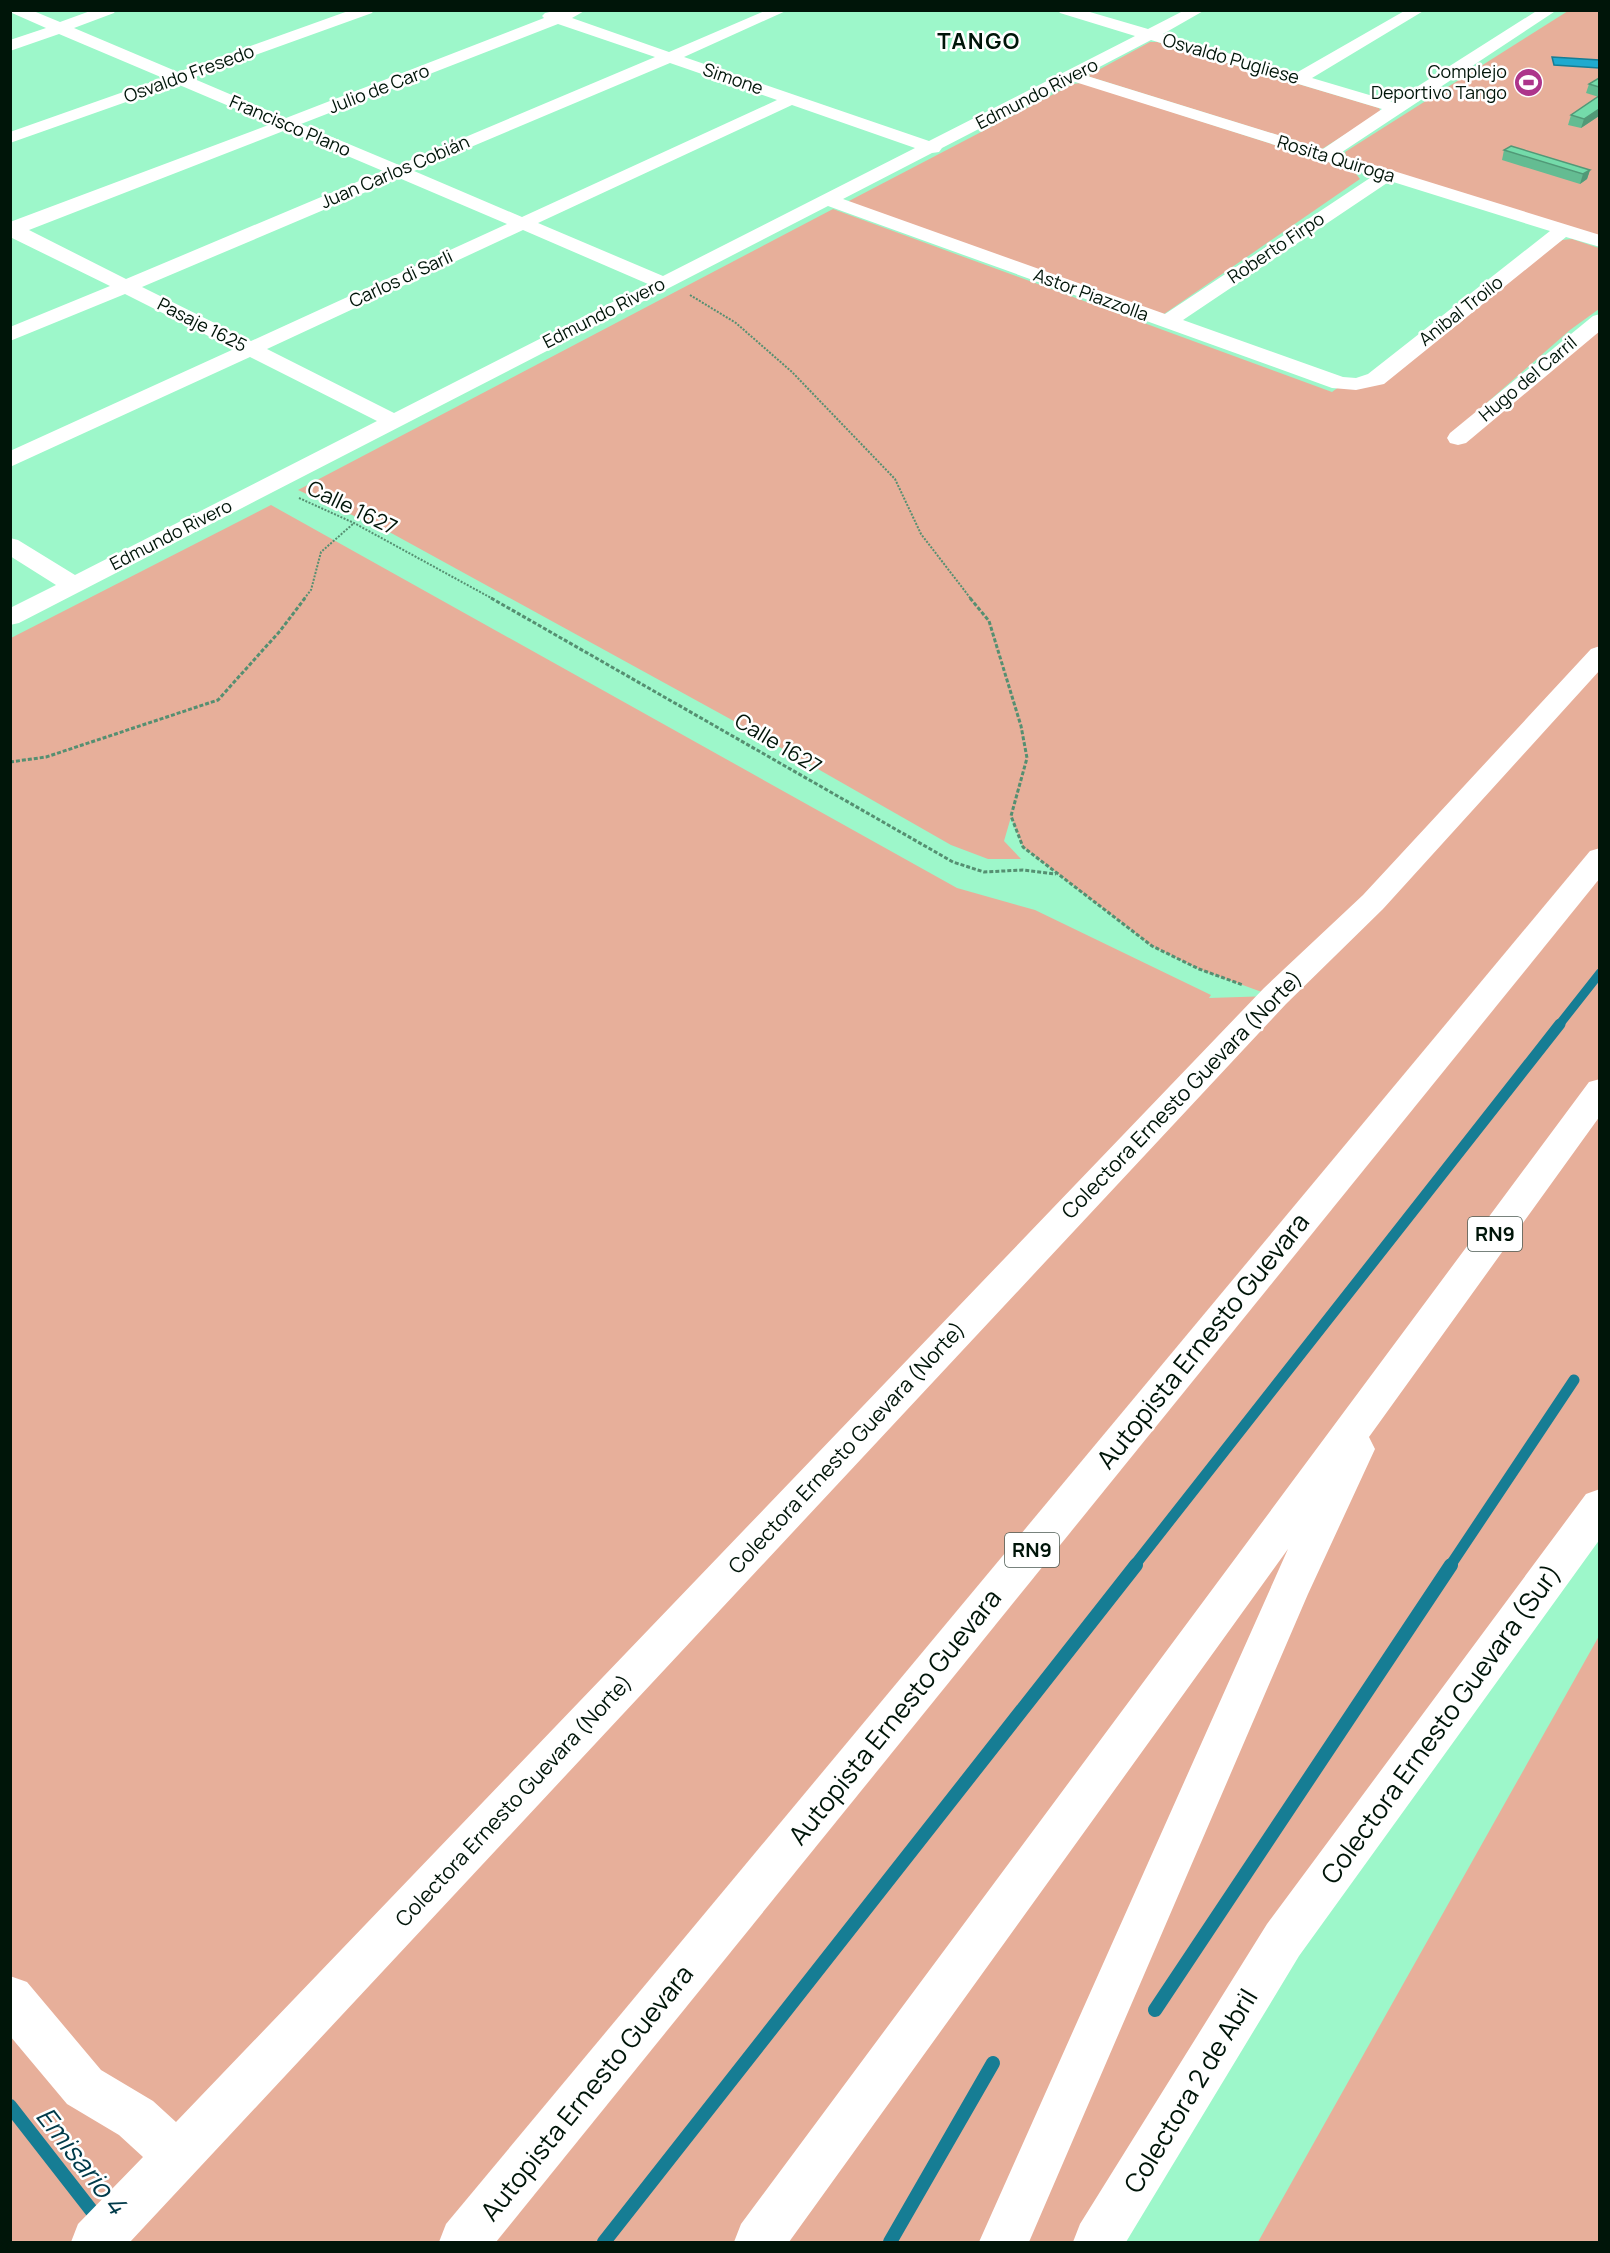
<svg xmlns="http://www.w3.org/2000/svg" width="1610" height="2253" viewBox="0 0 1610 2253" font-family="Manrope,sans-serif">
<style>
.green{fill:#e7af9a}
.water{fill:#1faacf;stroke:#167d94;stroke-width:1.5}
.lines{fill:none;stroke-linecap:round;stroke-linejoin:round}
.stream-far2{stroke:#167d94;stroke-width:9}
.stream-far1{stroke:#167d94;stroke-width:11}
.stream{stroke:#167d94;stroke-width:14}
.path-far1{stroke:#558f71;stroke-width:2;stroke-dasharray:2 1.5;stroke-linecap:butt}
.path{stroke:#558f71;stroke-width:3;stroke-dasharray:4 2;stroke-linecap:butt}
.minor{fill:#fff;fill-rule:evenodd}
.highway{fill:#fff;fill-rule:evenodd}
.wall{fill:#64bc92}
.shaded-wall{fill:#519977}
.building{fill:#74dbaa;stroke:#519977;stroke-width:1.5}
.labels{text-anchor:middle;stroke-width:5;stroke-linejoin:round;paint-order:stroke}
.far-street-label{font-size:18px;fill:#001509;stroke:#fff}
.far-poi-label{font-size:18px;fill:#001509;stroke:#fff;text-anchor:end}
.shield{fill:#fff;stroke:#4c5b53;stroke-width:1.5}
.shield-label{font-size:20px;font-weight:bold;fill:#001509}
.street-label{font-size:21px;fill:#001509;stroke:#fff}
.far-district-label{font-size:22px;font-weight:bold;letter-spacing:1.5px;fill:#001509;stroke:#fff}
.near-street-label{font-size:26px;fill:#001509;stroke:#fff}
.near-water-label{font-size:27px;font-style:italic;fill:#003a49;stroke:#fff}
</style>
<rect width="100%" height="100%" fill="#9df7ca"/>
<g class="green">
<polygon points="1588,10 1599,12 1599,236 1347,158 1345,152 1568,11"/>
<polygon points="1150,42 1157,42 1379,108 1381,112 1322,149 1090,77 1089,75"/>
<polygon points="1081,83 1353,170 1360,179 1164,314 1148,311 847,202 1073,84"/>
<polygon points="833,209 1332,392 1340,386 1359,388 1562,240 1572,239 1599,248 1599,309 1570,330 1450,435 1599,320 1599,1507 1283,1940 1098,2242 11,2242 11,638 271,505 957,888 1035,910 1211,995 1209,998 1273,996 1199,969 1152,946 1023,847 1011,817 1004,841 1021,859 988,859 951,845 732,720 393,534 298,490"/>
<polygon points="1599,1636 1599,2242 1258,2242"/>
</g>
<polygon class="water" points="1552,57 1599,60 1599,68 1554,65"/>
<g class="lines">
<polyline class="stream-far2" points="1559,1025 1600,973"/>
<g class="stream-far1">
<polyline points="1134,1566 1560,1024"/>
<polyline points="1450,1566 1574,1380"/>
</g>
<g class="stream">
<polyline points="1155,2010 1451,1565"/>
<polyline points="10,2106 116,2242"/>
<polyline points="604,2242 1136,1565"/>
<polyline points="890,2242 993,2063"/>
</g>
<g class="path-far1">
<polyline points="690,295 736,323 792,372 895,479 921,534 971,599"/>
<polyline points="299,498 354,523 493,599"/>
<polyline points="304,599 311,590 321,552 354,523"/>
</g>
<g class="path">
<polyline points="491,598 953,862 984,872 1023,870 1056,874"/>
<polyline points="970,598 989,621 1021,726 1027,758 1011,816 1023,847 1152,946 1199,969 1243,985"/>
<polyline points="10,762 46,757 218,700 280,631 305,598"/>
</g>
<g class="minor">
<path d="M 10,10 L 31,10 L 60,22 L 93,10 L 116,10 L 114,13 L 74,28 L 178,72 L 351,10 L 374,10 L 372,13 L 192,78 L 286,118 L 544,18 L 542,16 L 545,13 C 557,10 573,10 586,10 L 572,18 L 669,52 L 767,10 L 788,10 L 684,57 L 929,141 L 1135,36 L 1060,13 L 1058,10 L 1083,10 L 1148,29 L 1185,10 L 1205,10 L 1163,34 L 1296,73 L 1406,10 L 1425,10 L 1312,78 L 1393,102 L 1538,10 L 1557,10 L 1339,154 L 1600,235 L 1600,247 L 1566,237 L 1384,384 L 1356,390 L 1332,388 L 828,206 L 19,623 L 10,625 L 10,608 L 56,585 L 10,556 L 10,538 L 18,540 L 75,575 L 377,421 L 250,357 L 10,467 L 10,451 L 234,349 L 125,294 L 10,341 L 10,327 L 110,286 L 10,237 L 10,222 L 271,124 L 177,84 L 10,143 L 10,132 L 163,78 L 59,34 L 10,51 L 10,40 L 46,28 L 12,13 ZM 558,24 L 655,57 L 399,165 L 301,124 ZM 1151,40 L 1382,109 L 1323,149 L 1084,75 ZM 670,63 L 777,100 L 522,217 L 414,171 ZM 1072,81 L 1373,176 L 1165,314 L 843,199 L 932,153 L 939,152 L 942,148 ZM 792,105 L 915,148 L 663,276 L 538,223 ZM 286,130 L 383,171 L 126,279 L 29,230 ZM 399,178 L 507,224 L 251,341 L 142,287 ZM 1390,181 L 1550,231 L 1368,374 L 1356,378 L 1343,377 L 1183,320 ZM 523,230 L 648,284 L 394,413 L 267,349 Z"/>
<polygon points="1600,314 1600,331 1466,443 1458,445 1450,443 1447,438 1450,433 1593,316"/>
<polygon points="1600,646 1600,670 1383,909 1286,1004 130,2242 71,2242 78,2224 143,2157 119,2135 67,2104 10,2036 10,1976 27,1982 101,2070 153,2101 176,2122 1264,988 1363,895 1591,649"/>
<polygon points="1600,1489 1600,1539 1299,1956 1126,2242 1073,2242 1080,2224 1267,1924 1586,1494"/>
</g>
<g class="highway">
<polygon points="1600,848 1600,878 496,2242 439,2242 446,2224 1590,851"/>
<polygon points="1600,1079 1600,1116 1369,1437 1375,1449 1308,1594 1029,2242 979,2242 1288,1549 789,2242 734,2242 741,2224 1589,1082"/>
</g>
</g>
<g class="wall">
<polygon points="1599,78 1599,116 1581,128 1568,125 1571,115 1599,97 1586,93 1589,84"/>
<polygon points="1504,150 1590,170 1587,179 1580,184 1502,160"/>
</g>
<g class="shaded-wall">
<polygon points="1599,109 1599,116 1581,128 1584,119"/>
<polygon points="1590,170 1587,179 1580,184 1583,174"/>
</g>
<g class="building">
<polygon points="1599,78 1599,87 1589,84"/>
<polygon points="1599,96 1599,109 1584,119 1571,115"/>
<polygon points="1511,146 1590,170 1583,174 1504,150"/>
</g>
<defs>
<symbol id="stadium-disc" viewBox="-11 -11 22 22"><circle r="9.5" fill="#ad358b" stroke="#fff"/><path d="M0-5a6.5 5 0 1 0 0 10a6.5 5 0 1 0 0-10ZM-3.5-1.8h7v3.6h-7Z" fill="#fff"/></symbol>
</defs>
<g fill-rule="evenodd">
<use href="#stadium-disc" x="1512" y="66" width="33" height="33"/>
</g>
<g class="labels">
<g class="far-street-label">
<text transform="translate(1231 59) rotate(16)" y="6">Osvaldo Pugliese</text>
<text transform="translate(189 74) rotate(-20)" y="6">Osvaldo Fresedo</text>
<text transform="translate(733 79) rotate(19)" y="6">Simone</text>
<text transform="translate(379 89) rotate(-21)" y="6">Julio de Caro</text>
<text transform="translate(1037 94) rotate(-27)" y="6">Edmundo Rivero</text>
<text transform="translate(290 126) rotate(23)" y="6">Francisco Plano</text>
<text transform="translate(1336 159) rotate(17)" y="6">Rosita Quiroga</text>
<text transform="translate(395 172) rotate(-23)" y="6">Juan Carlos Cobián</text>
<text transform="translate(1276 248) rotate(-34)" y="6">Roberto Firpo</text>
<text transform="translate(401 279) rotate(-25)" y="6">Carlos di Sarli</text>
<text transform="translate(1091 295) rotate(20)" y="6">Astor Piazzolla</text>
<text transform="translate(1461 311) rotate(-38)" y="6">Anibal Troilo</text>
<text transform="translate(604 313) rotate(-27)" y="6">Edmundo Rivero</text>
<text transform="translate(202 325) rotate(27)" y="6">Pasaje 1625</text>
<text transform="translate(1528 379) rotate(-40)" y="6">Hugo del Carril</text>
<text transform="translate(171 535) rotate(-27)" y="6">Edmundo Rivero</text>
</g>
<g class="far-poi-label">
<text x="1507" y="78">Complejo<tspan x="1507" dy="21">Deportivo Tango</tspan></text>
</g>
<g class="shield">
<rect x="1468" y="1217" width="54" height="34" rx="4.5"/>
<rect x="1005" y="1533" width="54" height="34" rx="4.5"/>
</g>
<g class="shield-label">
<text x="1495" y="1241">RN9</text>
<text x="1032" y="1557">RN9</text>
</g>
<g class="street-label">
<text transform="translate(352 508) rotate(26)" y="7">Calle 1627</text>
<text transform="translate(778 744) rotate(31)" y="7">Calle 1627</text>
<text transform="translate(1182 1095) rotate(-46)" y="7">Colectora Ernesto Guevara (Norte)</text>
<text transform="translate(847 1448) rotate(-47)" y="7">Colectora Ernesto Guevara (Norte)</text>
<text transform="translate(514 1801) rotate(-47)" y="7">Colectora Ernesto Guevara (Norte)</text>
</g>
<g class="far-district-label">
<text x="979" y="49">TANGO</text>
</g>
<g class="near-street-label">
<text transform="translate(1203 1341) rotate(-51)" y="9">Autopista Ernesto Guevara</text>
<text transform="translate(895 1717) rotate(-51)" y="9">Autopista Ernesto Guevara</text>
<text transform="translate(1441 1724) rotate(-54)" y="9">Colectora Ernesto Guevara (Sur)</text>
<text transform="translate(1191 2091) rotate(-59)" y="9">Colectora 2 de Abril</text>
<text transform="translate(587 2093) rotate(-51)" y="9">Autopista Ernesto Guevara</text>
</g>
<g class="near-water-label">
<text transform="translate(81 2161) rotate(52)" y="9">Emisario 4</text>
</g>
</g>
<rect width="1610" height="2253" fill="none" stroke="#001509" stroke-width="24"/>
</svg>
